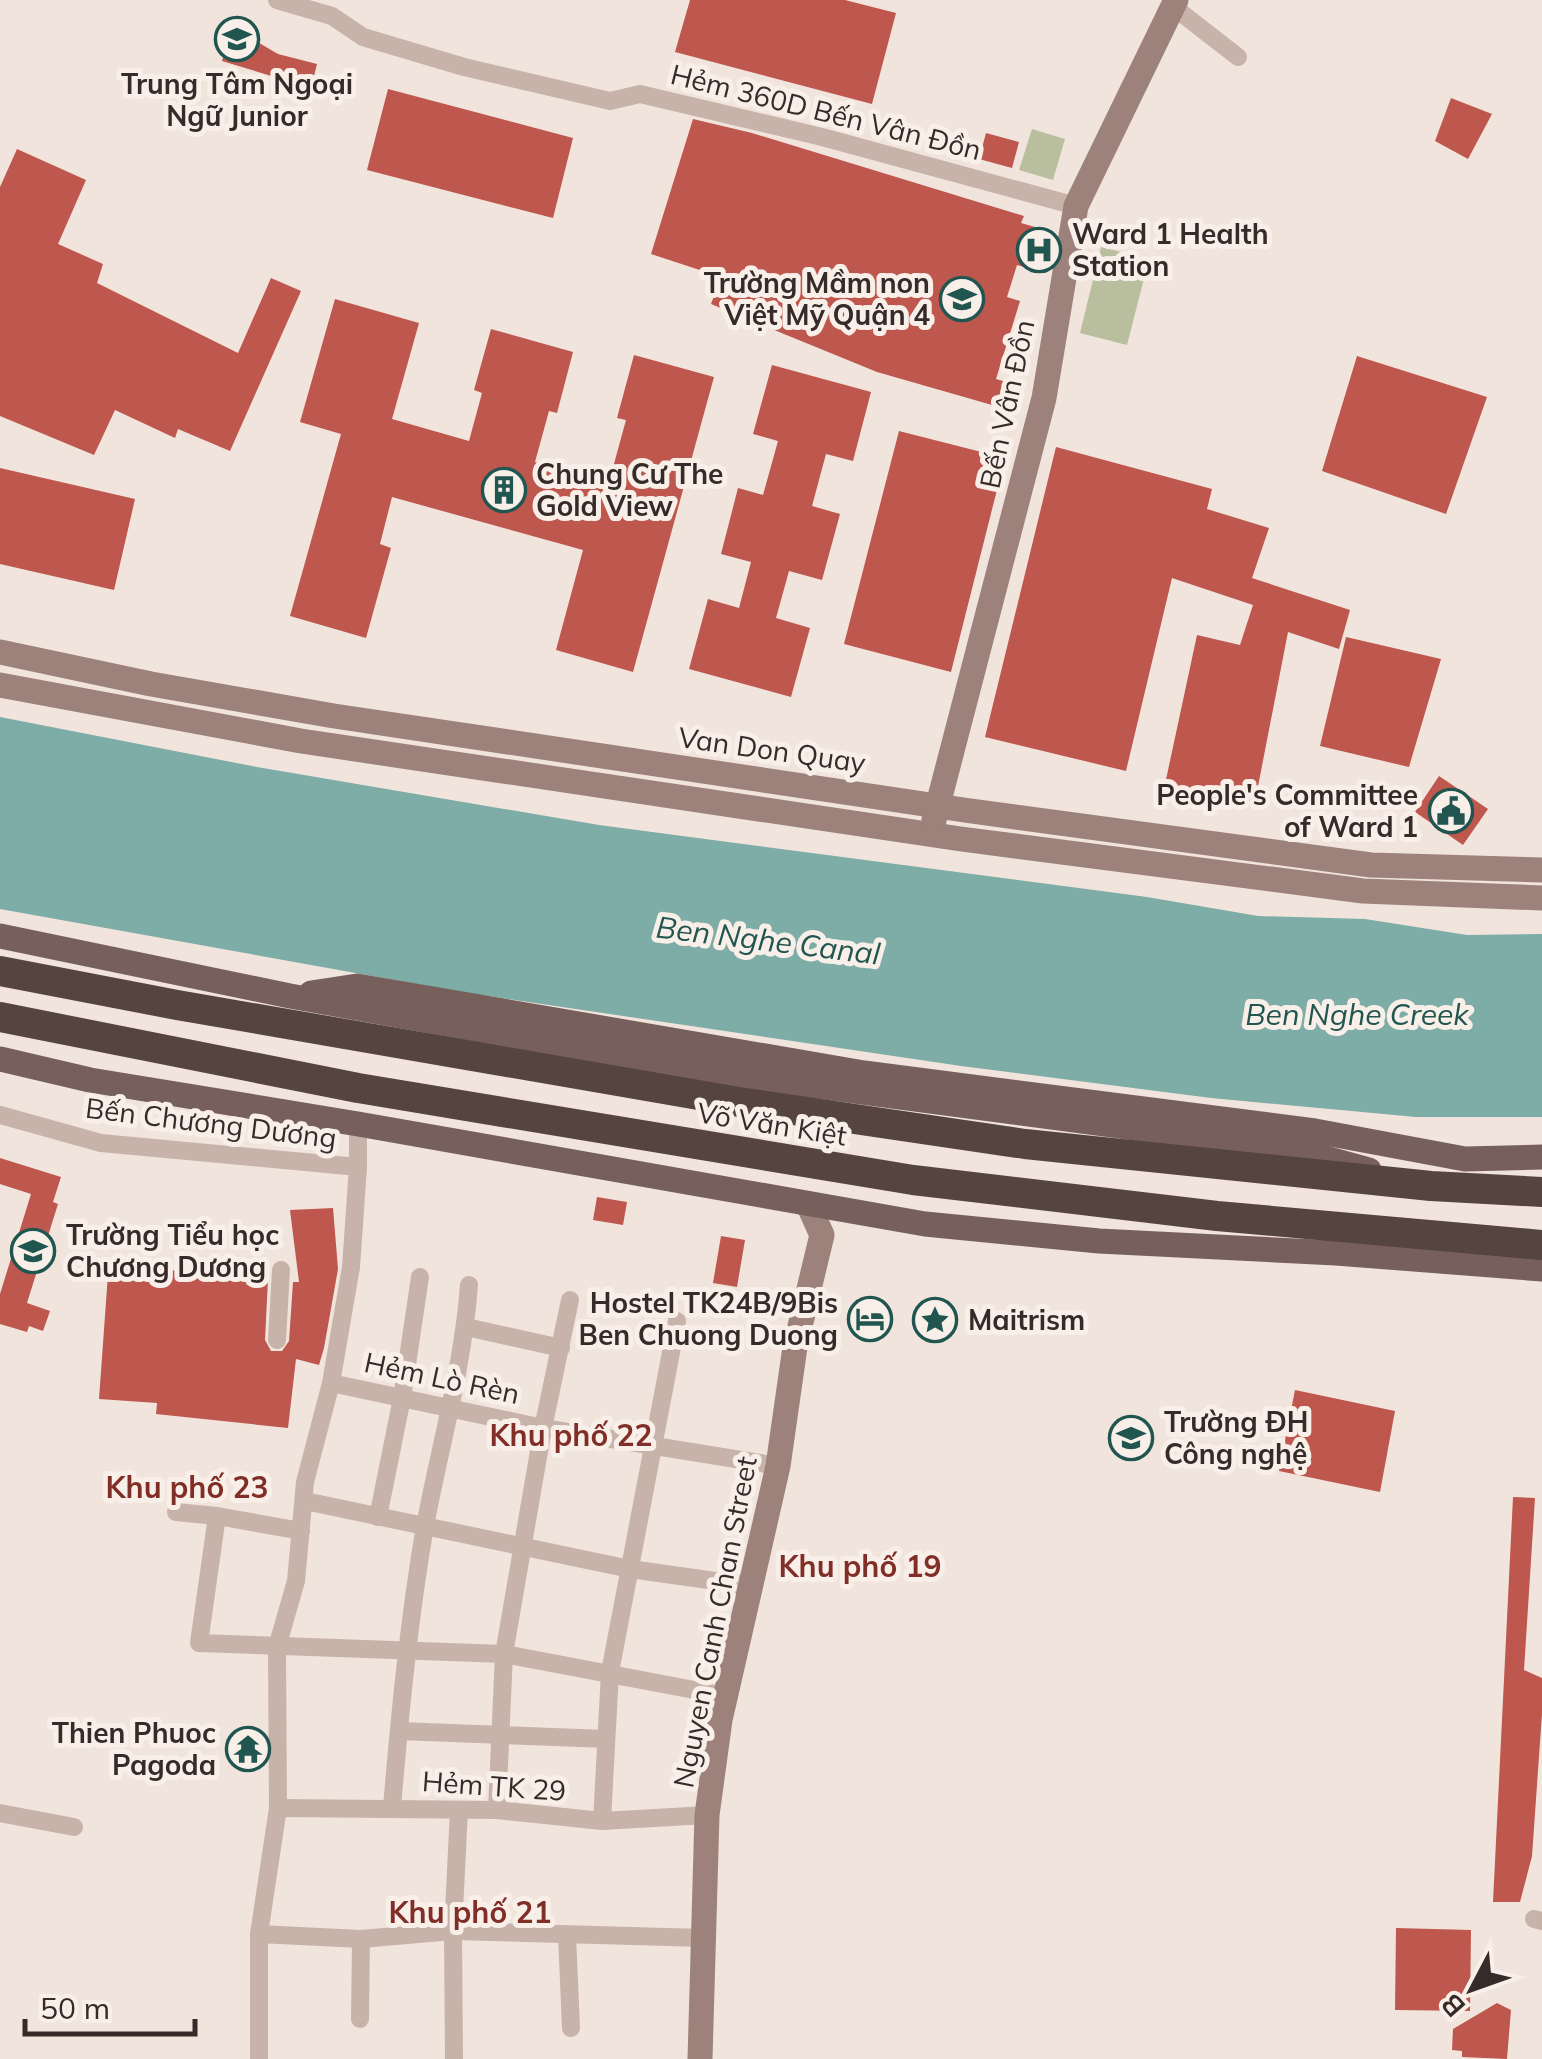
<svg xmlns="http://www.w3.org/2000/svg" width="1542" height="2059" viewBox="0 0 1542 2059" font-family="Mulish,sans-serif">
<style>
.green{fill:#b9bf9e}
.water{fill:#7eaca7}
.building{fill:#be574d}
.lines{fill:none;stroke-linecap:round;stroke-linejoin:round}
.street{stroke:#c8b3aa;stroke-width:18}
.secondary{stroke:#9c827b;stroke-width:25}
.primary{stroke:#77605b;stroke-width:25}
.highway{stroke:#564440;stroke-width:30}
.labels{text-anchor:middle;stroke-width:10;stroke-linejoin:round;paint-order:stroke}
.poi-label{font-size:28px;font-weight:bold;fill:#362b29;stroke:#f9efe9;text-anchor:start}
.street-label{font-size:28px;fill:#362b29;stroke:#f9efe9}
.water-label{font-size:30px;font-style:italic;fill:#215550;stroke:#f9efe9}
.neighbourhood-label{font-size:30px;font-weight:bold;fill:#802e27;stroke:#f9efe9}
</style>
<rect width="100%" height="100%" fill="#f1e4dd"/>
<g class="green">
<polygon points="1032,129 1065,139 1053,180 1019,170"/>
<polygon points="1101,247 1149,259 1127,345 1080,333"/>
</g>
<polygon class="water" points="0,717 257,767 599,825 1147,897 1258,916 1365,919 1467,935 1542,934 1542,1117 1416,1117 1211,1098 961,1066 461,992 0,909"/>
<g class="building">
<polygon points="690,0 845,0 896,13 872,104 675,52"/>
<polygon points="232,27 278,54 317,64 311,88 222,61"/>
<polygon points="388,89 573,138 553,218 367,170"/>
<polygon points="1451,98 1492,114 1468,159 1435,141"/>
<polygon points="693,119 752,133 1024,216 1021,223 1042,229 1054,238 1046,273 1017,265 1007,297 1020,301 996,379 1006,382 999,407 877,372 711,304 721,277 651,254"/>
<polygon points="986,133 1019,142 1012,168 979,159"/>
<polygon points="17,149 86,180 58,244 103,264 97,283 238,353 271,278 301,291 230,451 178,429 175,438 115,410 94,455 0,416 0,187"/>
<polygon points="335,299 419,323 392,419 469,441 482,393 474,390 491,329 573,352 557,413 549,411 535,462 609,482 626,420 617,418 634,355 714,377 633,672 556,650 583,550 392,497 380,544 391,548 366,638 290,616 341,434 300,422"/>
<polygon points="1357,356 1487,397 1446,514 1322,471"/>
<polygon points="772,365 871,392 853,461 826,454 812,506 840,514 822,580 789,571 776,618 810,628 791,697 689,669 708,599 739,608 751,562 721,554 738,488 763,495 778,441 753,434"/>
<polygon points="899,431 1005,458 951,672 844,644"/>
<polygon points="1056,447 1212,489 1207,509 1269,528 1252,578 1350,610 1339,649 1288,632 1254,807 1164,789 1197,635 1240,645 1253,605 1172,578 1126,771 985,737"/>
<polygon points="0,468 135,499 114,590 0,564"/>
<polygon points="1346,637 1441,659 1409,767 1320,746"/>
<polygon points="1439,776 1488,809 1463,845 1415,812"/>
<polygon points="0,1158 61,1177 53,1202 58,1204 27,1303 50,1311 43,1331 29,1326 27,1332 0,1324 0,1294 31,1194 0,1184"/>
<polygon points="597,1197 627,1202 623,1225 593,1220"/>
<polygon points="333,1208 338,1269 324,1348 319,1365 296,1359 288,1428 156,1414 157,1403 99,1399 109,1260 146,1263 146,1268 268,1279 265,1340 271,1351 282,1351 289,1341 293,1282 299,1282 290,1210"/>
<polygon points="721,1236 745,1240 737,1287 713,1283"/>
<polygon points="1295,1390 1395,1411 1380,1492 1279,1471"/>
<polygon points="1513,1497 1535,1498 1524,1670 1542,1678 1542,1714 1532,1856 1520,1902 1493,1902"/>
<polygon points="1396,1928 1471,1930 1470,2011 1395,2010"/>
<polygon points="1497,2003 1511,2010 1507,2059 1462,2057 1462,2051 1452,2050 1453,2029"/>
</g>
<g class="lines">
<g class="street">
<polyline points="277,0 332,16 363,37 464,67 610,101 640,94 822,137 1076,206"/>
<polyline points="1171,5 1238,57"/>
<polyline points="0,1115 101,1143 358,1167"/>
<polyline points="466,1327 561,1348"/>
<polyline points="277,1340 281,1270"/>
<polyline points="331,1383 543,1428 778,1466"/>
<polyline points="305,1501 630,1569 751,1586"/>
<polyline points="176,1512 217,1516"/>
<polyline points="378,1517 402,1398 420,1277"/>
<polyline points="301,1531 217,1516 199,1643 504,1654 726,1696"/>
<polyline points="399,1731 606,1739"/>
<path d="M 392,1807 C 400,1713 409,1619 425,1526 C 440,1446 463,1367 469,1285"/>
<polyline points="278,1808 497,1810 602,1821 707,1815"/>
<polyline points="497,1810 504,1654 543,1428 570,1300"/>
<polyline points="0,1813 74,1827"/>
<polyline points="602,1821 610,1672 677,1321"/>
<polyline points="1534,1919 1542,1921"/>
<polyline points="259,1934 361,1939 453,1931 703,1938"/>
<polyline points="567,1935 571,2028"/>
<polyline points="360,2019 361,1939"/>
<polyline points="259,2059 259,1934 278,1808 277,1647 296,1581 305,1482 331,1383 351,1267 358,1167 358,1124"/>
<polyline points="454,2059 453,1931 459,1810"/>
</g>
<g class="secondary">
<polyline points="0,652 151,684 334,716 964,810 1371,865 1542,870"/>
<polyline points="0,685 301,741 961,839 1363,891 1542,898"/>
<polyline points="934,820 1044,398 1076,206 1176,0"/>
<polyline points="700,2059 707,1815 720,1720 778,1466 795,1347 822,1235 808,1204"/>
</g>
<g class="primary">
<polyline points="0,936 290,996 732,1075 1293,1149 1369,1170"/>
<polyline points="311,993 357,986 864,1073 1315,1131 1465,1159 1542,1157"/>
<polyline points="0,1059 90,1080 358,1124 925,1224 1099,1241 1336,1253 1542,1269"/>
</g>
<g class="highway">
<polyline points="0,971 177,1005 739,1102 1025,1144 1431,1186 1542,1192"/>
<polyline points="0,1017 358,1088 913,1180 1217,1216 1542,1245"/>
</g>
</g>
<defs>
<symbol id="university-ring" viewBox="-11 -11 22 22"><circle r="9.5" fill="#f9efe9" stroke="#215550" stroke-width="1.5"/><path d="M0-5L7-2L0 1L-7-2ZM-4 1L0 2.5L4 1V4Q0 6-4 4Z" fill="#215550"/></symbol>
<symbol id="hospital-ring" viewBox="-11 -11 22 22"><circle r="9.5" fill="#f9efe9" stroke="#215550" stroke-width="1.5"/><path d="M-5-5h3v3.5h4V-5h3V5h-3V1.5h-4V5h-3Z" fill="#215550"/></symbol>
<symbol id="school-ring" viewBox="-11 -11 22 22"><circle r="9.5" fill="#f9efe9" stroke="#215550" stroke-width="1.5"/><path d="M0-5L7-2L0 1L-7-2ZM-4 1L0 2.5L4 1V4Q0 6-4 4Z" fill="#215550"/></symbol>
<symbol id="building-ring" viewBox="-11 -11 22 22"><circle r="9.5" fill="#f9efe9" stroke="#215550" stroke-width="1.5"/><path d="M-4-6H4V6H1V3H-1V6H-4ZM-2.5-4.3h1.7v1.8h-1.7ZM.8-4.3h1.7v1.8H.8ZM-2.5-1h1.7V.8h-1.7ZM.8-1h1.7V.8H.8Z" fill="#215550"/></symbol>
<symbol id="civic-ring" viewBox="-11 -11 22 22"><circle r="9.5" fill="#f9efe9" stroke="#215550" stroke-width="1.5"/><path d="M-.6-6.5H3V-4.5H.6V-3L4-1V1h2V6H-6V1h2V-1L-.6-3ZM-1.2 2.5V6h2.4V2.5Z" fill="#215550"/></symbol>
<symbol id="hotel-ring" viewBox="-11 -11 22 22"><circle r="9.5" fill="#f9efe9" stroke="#215550" stroke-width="1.5"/><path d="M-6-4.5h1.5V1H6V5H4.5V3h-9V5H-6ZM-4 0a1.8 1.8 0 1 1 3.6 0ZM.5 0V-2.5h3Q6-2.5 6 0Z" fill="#215550"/></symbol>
<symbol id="sight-ring" viewBox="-11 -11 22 22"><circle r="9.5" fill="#f9efe9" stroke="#215550" stroke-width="1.5"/><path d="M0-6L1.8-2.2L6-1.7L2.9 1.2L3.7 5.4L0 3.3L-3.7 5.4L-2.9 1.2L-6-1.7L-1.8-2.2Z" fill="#215550"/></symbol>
<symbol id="temple-ring" viewBox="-11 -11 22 22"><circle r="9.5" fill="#f9efe9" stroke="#215550" stroke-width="1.5"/><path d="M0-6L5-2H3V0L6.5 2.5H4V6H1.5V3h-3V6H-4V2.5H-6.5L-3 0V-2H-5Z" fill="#215550"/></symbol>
</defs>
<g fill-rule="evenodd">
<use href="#university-ring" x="212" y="14" width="50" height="50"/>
<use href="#hospital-ring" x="1014" y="225" width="50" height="50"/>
<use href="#school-ring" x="937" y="274" width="50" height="50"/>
<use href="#building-ring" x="479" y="465" width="50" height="50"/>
<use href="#civic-ring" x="1426" y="786" width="50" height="50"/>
<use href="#school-ring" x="8" y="1226" width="50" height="50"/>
<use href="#hotel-ring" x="845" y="1294" width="50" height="50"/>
<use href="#sight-ring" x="910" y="1295" width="50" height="50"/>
<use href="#university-ring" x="1106" y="1413" width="50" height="50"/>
<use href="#temple-ring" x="223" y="1724" width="50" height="50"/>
</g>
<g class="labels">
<g class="poi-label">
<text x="237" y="94" text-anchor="middle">Trung Tâm Ngoại<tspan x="237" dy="32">Ngữ Junior</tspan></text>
<text x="1072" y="244">Ward 1 Health<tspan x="1072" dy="32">Station</tspan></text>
<text x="930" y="293" text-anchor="end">Trường Mầm non<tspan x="930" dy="32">Việt Mỹ Quận 4</tspan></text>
<text x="536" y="484">Chung Cư The<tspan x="536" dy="32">Gold View</tspan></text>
<text x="1418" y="805" text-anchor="end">People's Committee<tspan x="1418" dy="32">of Ward 1</tspan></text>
<text x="66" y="1245">Trường Tiểu học<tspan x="66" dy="32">Chương Dương</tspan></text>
<text x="838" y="1313" text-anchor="end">Hostel TK24B/9Bis<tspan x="838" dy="32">Ben Chuong Duong</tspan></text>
<text x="968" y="1330">Maitrism</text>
<text x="1164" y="1432">Trường ĐH<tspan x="1164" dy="32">Công nghệ</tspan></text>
<text x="216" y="1743" text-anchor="end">Thien Phuoc<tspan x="216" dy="32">Pagoda</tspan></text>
</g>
<g class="street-label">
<text transform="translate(826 112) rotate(14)" y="10">Hẻm 360D Bến Vân Đồn</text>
<text transform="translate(1007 404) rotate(-78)" y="10">Bến Vân Đồn</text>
<text transform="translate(772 750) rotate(8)" y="10">Van Don Quay</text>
<text transform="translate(211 1123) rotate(7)" y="10">Bến Chương Dương</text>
<text transform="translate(772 1124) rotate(9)" y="10">Võ Văn Kiệt</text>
<text transform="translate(442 1378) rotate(12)" y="10">Hẻm Lò Rèn</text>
<text transform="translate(715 1622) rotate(-79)" y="10">Nguyen Canh Chan Street</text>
<text transform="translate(494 1786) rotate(4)" y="10">Hẻm TK 29</text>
</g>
<g class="water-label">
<text transform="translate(768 941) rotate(7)" y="10">Ben Nghe Canal</text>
<text x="1357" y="1025">Ben Nghe Creek</text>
</g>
<g class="neighbourhood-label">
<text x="571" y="1446">Khu phố 22</text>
<text x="187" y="1498">Khu phố 23</text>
<text x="860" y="1577">Khu phố 19</text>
<text x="470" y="1923">Khu phố 21</text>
</g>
</g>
<g transform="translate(1472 1989) rotate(229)" stroke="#f9efe9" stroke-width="8" paint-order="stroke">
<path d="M0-8L18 38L0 25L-18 38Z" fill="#362b29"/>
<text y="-15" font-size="28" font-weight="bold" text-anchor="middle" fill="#362b29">B</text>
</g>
<path d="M25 2019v15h170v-15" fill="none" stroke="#362b29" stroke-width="5"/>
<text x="40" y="2019" font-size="30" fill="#362b29" stroke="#f9efe9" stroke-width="8" paint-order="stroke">50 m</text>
</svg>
